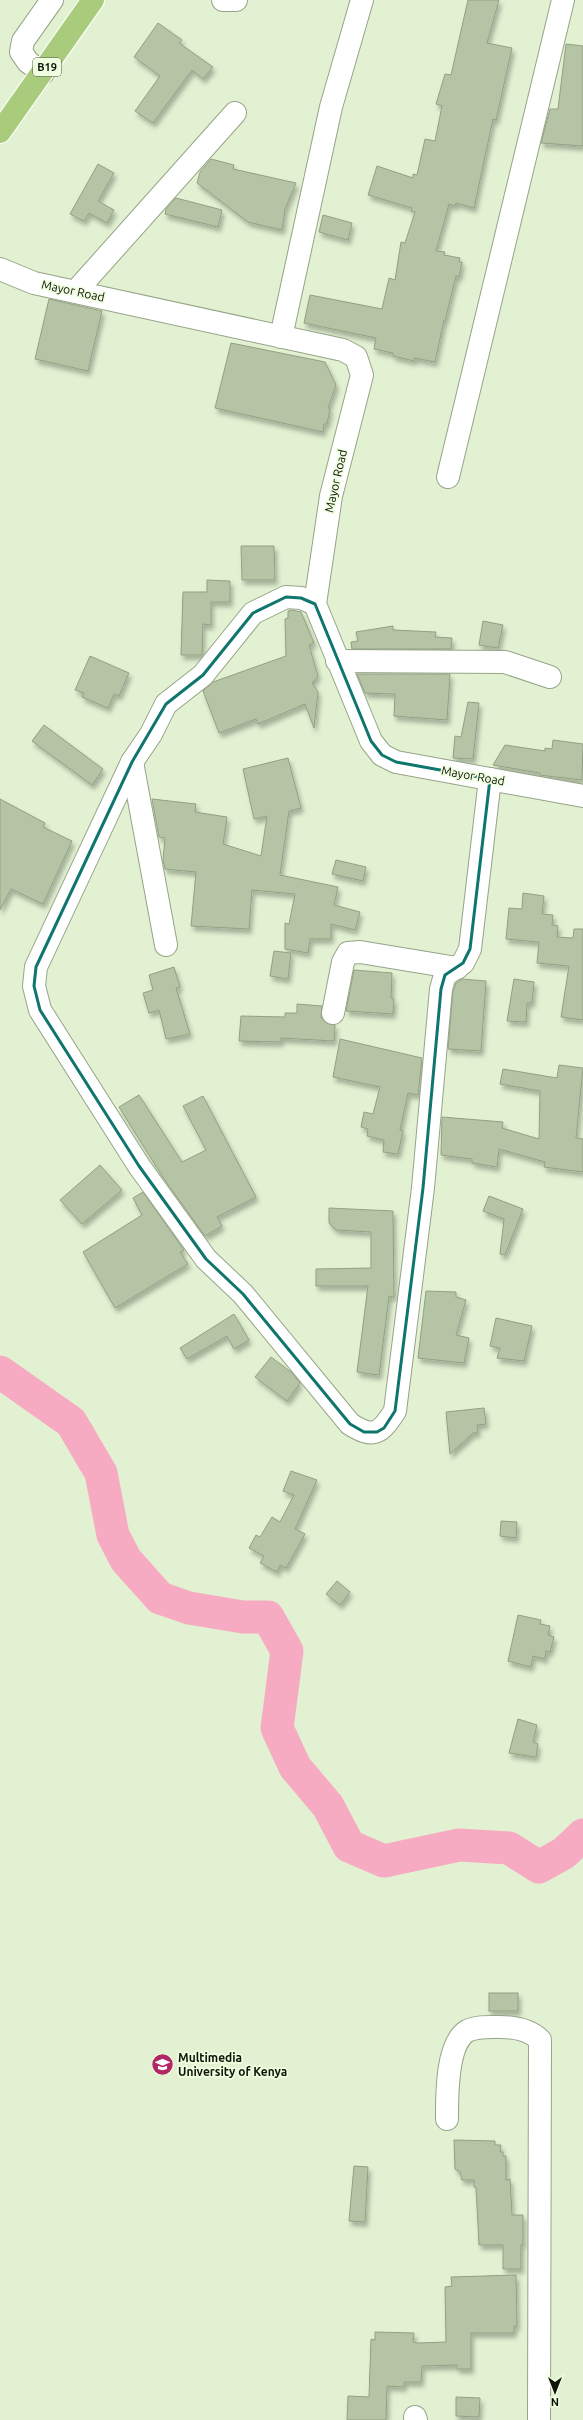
<svg xmlns="http://www.w3.org/2000/svg" width="583" height="2420" viewBox="0 0 583 2420" font-family="Ubuntu,sans-serif">
<style>
.lines{fill:none;stroke-linecap:round;stroke-linejoin:round}
.river{stroke:#f7abc2;stroke-width:33}
.building{fill:#b6c4a6;stroke:#92a083;filter:url(#shadow)}
.minor-casing{stroke:#96a487;stroke-width:24}
.highway-casing{stroke:#fff;stroke-width:24}
.minor{stroke:#fff;stroke-width:22}
.highway{stroke:#a8cc7b;stroke-width:22}
.marked{fill:none;stroke:#0f766e;stroke-width:3;stroke-linejoin:round}
.labels{text-anchor:middle;stroke-width:3.5;stroke-linejoin:round;paint-order:stroke}
.shield{fill:#effedf;stroke:#525a4a;stroke-width:1}
.shield-label{font-size:11px;font-weight:bold;fill:#0f140a}
.street-label{font-size:12px;fill:#0f140a;stroke:#effedf}
.poi-label{font-size:12px;font-weight:bold;fill:#0f140a;stroke:#effedf;text-anchor:start}
</style>
<defs>
<filter id="shadow"><feDropShadow dx="2.5" dy="4.5" stdDeviation="2" flood-color="#0004"/></filter>
</defs>
<rect width="100%" height="100%" fill="#e2f1d2"/>
<g class="lines">
<polyline class="river" points="0,1372 71,1422 101,1473 113,1535 126,1560 160,1598 189,1608 243,1617 268,1617 287,1651 277,1728 295,1767 328,1806 349,1846 384,1861 459,1845 509,1848 539,1867 564,1853 583,1835"/>
</g>
<g class="building">
<polygon points="468,0 499,0 487,43 512,48 496,120 493,119 474,208 456,203 455,206 449,204 436,251 445,252 444,255 460,258 459,262 462,262 459,277 456,276 445,321 444,320 435,362 414,358 414,361 393,356 393,353 374,349 376,338 304,323 310,295 382,309 389,278 395,280 401,242 405,243 415,212 411,211 412,208 368,195 377,166 413,178 413,174 417,175 425,139 435,141 442,106 436,104 445,74 451,75"/>
<polygon points="158,23 182,40 179,43 213,67 203,79 192,70 153,123 135,111 160,76 134,57"/>
<polygon points="566,44 583,46 583,146 541,143 550,109 558,109"/>
<polygon points="211,159 234,165 233,169 296,183 285,209 282,230 248,222 197,183 200,172"/>
<polygon points="98,164 114,173 98,201 114,210 107,223 89,213 84,221 70,214"/>
<polygon points="176,198 222,210 218,227 165,214 166,209"/>
<polygon points="323,215 352,223 348,240 319,232"/>
<polygon points="49,299 102,311 88,371 35,359"/>
<polygon points="231,343 325,362 336,385 328,408 330,409 327,424 324,424 323,432 215,408"/>
<polygon points="241,546 274,546 275,580 242,580"/>
<polygon points="207,580 230,581 230,602 211,602 211,625 203,624 202,655 181,655 183,592 207,592"/>
<polygon points="291,610 301,612 314,643 309,645 318,676 312,683 318,692 314,728 305,704 258,724 256,719 219,733 203,691 213,682 286,656 285,619 288,618 288,611"/>
<polygon points="483,621 503,625 498,648 479,645"/>
<polygon points="393,626 393,630 436,632 435,637 452,638 451,649 352,649 351,642 358,641 356,632"/>
<polygon points="90,656 129,673 119,696 114,694 108,708 82,697 84,693 75,690"/>
<polygon points="357,674 450,674 447,720 394,716 395,694 365,693"/>
<polygon points="468,702 479,703 473,759 453,758 455,736 461,737"/>
<polygon points="44,725 103,769 92,785 32,741"/>
<polygon points="553,740 583,744 582,780 539,775 540,773 493,765 505,745 545,751 545,748 552,749"/>
<polygon points="288,758 301,808 289,811 280,875 338,887 334,905 360,912 355,930 331,924 331,939 310,939 308,953 285,949 285,923 289,924 295,894 252,890 249,929 191,926 196,872 165,869 163,860 165,838 159,837 152,799 196,804 195,812 227,817 223,844 261,856 267,816 254,819 243,769"/>
<polygon points="0,799 45,823 43,827 72,841 43,904 11,889 0,910"/>
<polygon points="336,860 366,867 363,881 332,874"/>
<polygon points="523,893 544,896 542,914 553,915 552,925 558,926 557,937 573,938 574,929 583,929 583,1020 561,1017 569,966 537,963 539,942 506,939 509,908 522,909"/>
<polygon points="274,951 291,953 288,979 270,976"/>
<polygon points="174,967 180,987 176,988 190,1034 166,1039 159,1010 149,1013 143,993 153,990 149,975"/>
<polygon points="354,970 392,973 391,998 394,999 393,1014 346,1011"/>
<polygon points="462,979 486,981 481,1051 448,1049 453,991 456,983"/>
<polygon points="514,979 534,982 532,1003 527,1003 526,1022 507,1021"/>
<polygon points="297,1004 322,1006 321,1017 325,1022 335,1025 334,1041 281,1038 281,1042 239,1041 241,1016 285,1017 285,1013 297,1013"/>
<polygon points="340,1039 422,1058 418,1095 408,1093 400,1130 403,1131 398,1154 383,1152 384,1140 367,1136 368,1129 361,1127 364,1112 373,1114 380,1087 333,1077"/>
<polygon points="559,1065 583,1068 576,1138 583,1139 583,1172 544,1167 545,1162 499,1149 497,1167 472,1163 472,1159 441,1155 442,1117 503,1122 502,1128 539,1139 540,1091 500,1084 503,1069 557,1078"/>
<polygon points="139,1095 182,1162 206,1150 183,1106 203,1096 256,1197 217,1217 222,1226 205,1236 164,1179 119,1107"/>
<polygon points="100,1165 122,1190 82,1224 60,1200"/>
<polygon points="143,1192 184,1250 180,1252 188,1264 115,1308 83,1252 142,1215 133,1198"/>
<polygon points="489,1196 523,1209 505,1255 500,1254 504,1219 483,1211"/>
<polygon points="329,1208 393,1211 394,1297 389,1296 379,1375 357,1372 368,1286 316,1286 316,1269 371,1268 371,1232 336,1230 329,1223"/>
<polygon points="426,1291 456,1292 456,1297 466,1300 456,1335 469,1338 464,1363 418,1358"/>
<polygon points="234,1314 249,1340 234,1349 227,1336 187,1359 180,1348"/>
<polygon points="496,1318 532,1326 524,1361 497,1358 500,1348 490,1346"/>
<polygon points="271,1357 291,1372 300,1383 287,1401 255,1377"/>
<polygon points="484,1408 486,1424 477,1425 478,1433 473,1433 450,1454 446,1412"/>
<polygon points="291,1471 317,1480 295,1529 305,1534 286,1568 280,1565 277,1572 260,1563 264,1556 249,1548 256,1535 260,1537 272,1517 280,1522 294,1495 283,1491"/>
<polygon points="501,1521 517,1522 516,1538 500,1536"/>
<polygon points="337,1581 350,1592 340,1605 326,1594"/>
<polygon points="518,1615 541,1620 540,1624 550,1626 548,1635 554,1637 550,1652 546,1651 545,1659 533,1656 531,1667 508,1661"/>
<polygon points="518,1719 537,1725 533,1742 538,1744 536,1757 509,1753"/>
<rect x="489" y="1993" width="29" height="18"/>
<polygon points="454,2140 495,2141 495,2145 501,2145 500,2152 503,2152 503,2156 506,2156 506,2180 510,2179 512,2215 523,2215 523,2244 521,2245 521,2269 503,2269 503,2245 479,2245 476,2187 474,2187 474,2180 462,2180 460,2172 455,2169"/>
<polygon points="354,2166 368,2167 365,2222 349,2221"/>
<polygon points="516,2275 517,2326 514,2326 514,2333 471,2333 471,2369 457,2369 457,2365 422,2366 421,2382 404,2382 404,2387 387,2386 386,2420 347,2420 348,2396 369,2397 371,2339 375,2340 375,2332 414,2333 413,2342 417,2343 446,2342 445,2287 452,2286 451,2277"/>
<polygon points="456,2397 480,2398 479,2417 456,2416"/>
</g>
<g class="lines">
<defs>
<g id="minor">
<polyline points="223,0 236,0"/>
<polyline points="43,73 28,62 21,52 23,41 52,0"/>
<polyline points="0,269 34,283 343,350 356,357 362,375 331,496 315,604 371,741 382,755 396,762 583,796"/>
<polyline points="76,291 235,113"/>
<polyline points="281,337 331,107 362,0"/>
<polyline points="448,477 563,0"/>
<path d="M 315,604 L 301,598 L 286,597 L 253,613 L 203,675 L 166,704 L 151,734 L 132,762 L 36,967 L 34,986 L 40,1010 L 139,1166 L 206,1259 L 243,1294 L 350,1424 C 374,1439 380,1434 395,1411 L 423,1188 L 441,989 L 445,975 L 463,963 L 470,949 L 490,779"/>
<polyline points="337,661 505,662 550,677"/>
<polyline points="132,762 166,945"/>
<polyline points="333,1013 343,962 348,953 360,952 457,968"/>
<path d="M 447,2119 C 447,2098 446,2044 467,2031 C 477,2026 490,2027 500,2027 C 515,2027 530,2030 540,2040 L 539,2420"/>
<polyline points="415,2417 416,2420"/>
</g>
<polyline id="highway" points="0,132 93,0"/>
</defs>
<use href="#minor" class="minor-casing"/>
<use href="#highway" class="highway-casing"/>
<use href="#minor" class="minor"/>
<use href="#highway" class="highway"/>
</g>
<path class="marked" d="M 286,597 L 301,598 L 315,604 L 371,741 L 382,755 L 396,762 L 490,779 L 470,949 L 463,963 L 445,975 L 441,989 L 423,1188 L 395,1411 L 384,1428 L 377,1432 L 364,1432 L 350,1424 L 243,1294 L 206,1259 L 139,1166 L 40,1010 L 34,986 L 36,967 L 132,762 L 166,704 L 203,675 L 253,613 Z"/>
<defs>
<symbol id="university-disc" viewBox="-11 -11 22 22"><circle r="9.5" fill="#b12664" stroke="#effedf"/><path d="M0-5L7-2L0 1L-7-2ZM-4 1L0 2.5L4 1V4Q0 6-4 4Z" fill="#fff"/></symbol>
</defs>
<g fill-rule="evenodd">
<use href="#university-disc" x="150" y="2052" width="25" height="25"/>
</g>
<g class="labels">
<rect class="shield" x="33" y="58" width="28" height="18" rx="3"/>
<g class="shield-label">
<text x="47" y="71">B19</text>
</g>
<g class="street-label">
<text transform="translate(73 291) rotate(12)" y="4">Mayor Road</text>
<text transform="translate(336 481) rotate(-77)" y="4">Mayor Road</text>
<text transform="translate(473 776) rotate(10)" y="4">Mayor Road</text>
</g>
<g class="poi-label">
<text x="178" y="2062">Multimedia<tspan x="178" dy="14">University of Kenya</tspan></text>
</g>
</g>
<g transform="translate(555 2392) rotate(180)" stroke="#effedf" stroke-width="3" paint-order="stroke">
<path d="M0-3L7 15L0 10L-7 15Z" fill="#0f140a"/>
<text y="-6" font-size="11" font-weight="bold" text-anchor="middle" fill="#0f140a">N</text>
</g>
</svg>
